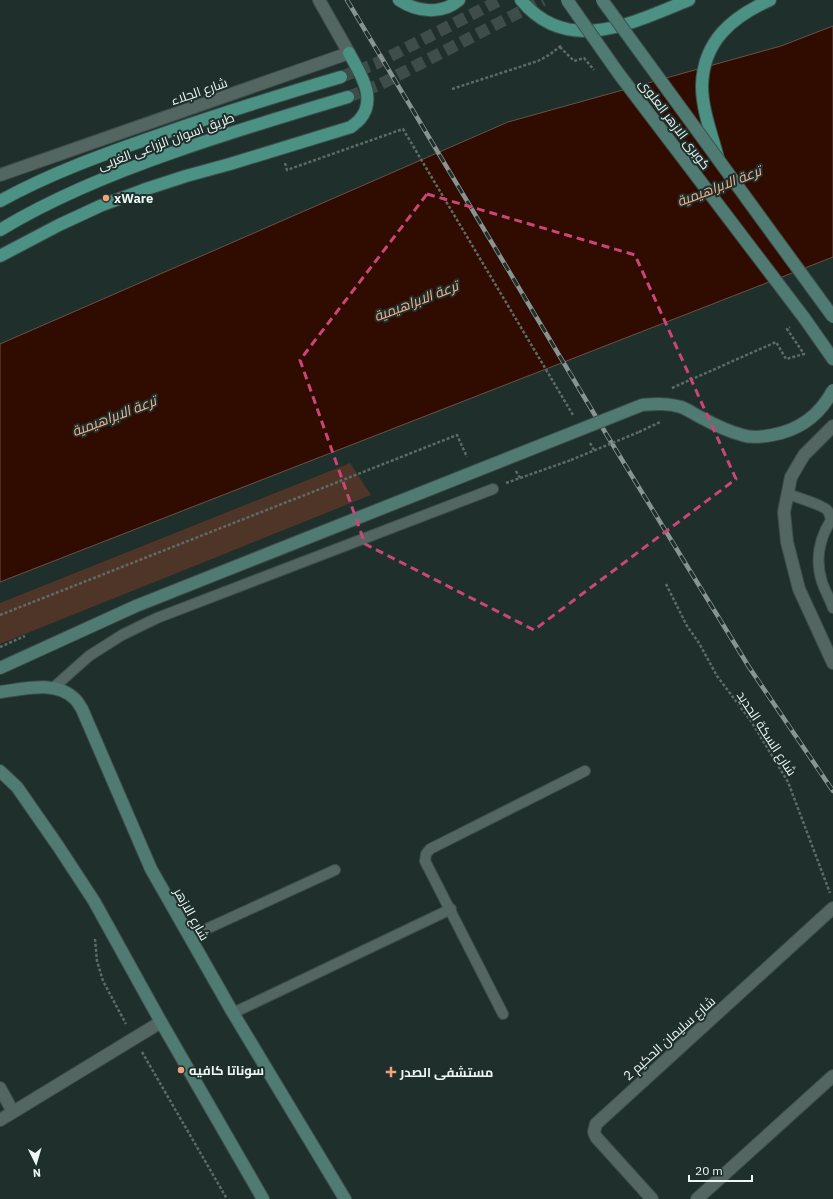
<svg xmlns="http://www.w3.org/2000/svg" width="833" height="1199" viewBox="0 0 833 1199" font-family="'IBM Plex Sans',Cairo,sans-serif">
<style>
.green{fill:#4f3527}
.water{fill:#2f0b00;stroke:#685249}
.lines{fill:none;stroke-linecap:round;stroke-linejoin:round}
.primary-tunnel{stroke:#3e4d4a;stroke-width:12;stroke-dasharray:12 6;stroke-linecap:butt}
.service-casing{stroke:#3e4d4a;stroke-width:12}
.minor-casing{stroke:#3e4d4a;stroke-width:14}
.tertiary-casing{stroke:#3e4d4a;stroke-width:14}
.secondary-casing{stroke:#3e4d4a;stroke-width:14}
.primary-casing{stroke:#3e4d4a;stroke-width:14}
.path{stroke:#5d6b68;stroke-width:2.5;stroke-dasharray:3 2;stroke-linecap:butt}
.service{stroke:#546662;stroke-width:10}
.minor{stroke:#546662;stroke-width:12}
.tertiary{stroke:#546662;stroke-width:12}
.secondary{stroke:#507b73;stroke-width:12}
.primary{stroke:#4b9184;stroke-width:12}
.rail-casing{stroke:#879491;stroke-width:4.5}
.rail{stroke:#1f2f2c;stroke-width:3;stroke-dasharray:9;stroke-linecap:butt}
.secondary-bridge-casing{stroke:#3e4d4a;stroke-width:14;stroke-linecap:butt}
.path-bridge{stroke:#5d6b68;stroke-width:2.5;stroke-dasharray:3 2;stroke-linecap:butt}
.secondary-bridge{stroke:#507b73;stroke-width:12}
.marked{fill:none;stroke:#ca457a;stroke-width:3;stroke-dasharray:8 5;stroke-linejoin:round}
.poi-dot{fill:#f0a27a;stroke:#1f2f2c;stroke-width:1.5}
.labels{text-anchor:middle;stroke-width:4;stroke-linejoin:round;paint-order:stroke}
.street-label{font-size:13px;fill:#ecf7f4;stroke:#1f2f2c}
.poi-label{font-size:13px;font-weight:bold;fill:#ecf7f4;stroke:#1f2f2c;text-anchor:start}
.water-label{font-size:14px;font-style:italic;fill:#f8b28e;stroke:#1f2f2c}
</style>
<rect width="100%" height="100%" fill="#1f2f2c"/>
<polygon class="green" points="350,463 371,495 0,644 0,603"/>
<polygon class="water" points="833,26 833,257 0,582 0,344 508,122 781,46"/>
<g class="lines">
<g class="primary-tunnel">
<polyline points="341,77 375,64 500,0"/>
<polyline points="348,97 379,85 543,0"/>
</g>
<defs>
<g id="service">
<path d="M 788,494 C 796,497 823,505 827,510 C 830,513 830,516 831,520 C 819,539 815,560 822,582 C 825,591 830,599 833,608"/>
<polyline points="53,688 89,656 122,635 157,618 493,489"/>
<polyline points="189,937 335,870"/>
<polyline points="233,1013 451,909"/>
<polyline points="503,1014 425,861 426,854 430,849 585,771"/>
</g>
<g id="minor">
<polyline points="0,175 349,53"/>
<polyline points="0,1088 13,1112"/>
<polyline points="0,1120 161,1022"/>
<polyline points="652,1199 596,1137 594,1132 596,1124 833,908"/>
<polyline points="697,1199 833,1076"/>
</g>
<g id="tertiary">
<polyline points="319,0 349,53"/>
<polyline points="833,426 804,455 791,477 784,512 787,542 799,589 833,663"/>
</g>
<g id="secondary">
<polyline points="619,74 805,319 833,359"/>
<polyline points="0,668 136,606"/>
<path d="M 0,692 C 24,689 56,680 75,699 C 78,702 80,706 82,709 L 151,869 L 233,1013 L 345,1199"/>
<polyline points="0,771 17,787 58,846 94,901 161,1022 263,1199"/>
</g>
<g id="primary">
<path d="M 399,0 C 417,12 442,15 459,0"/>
<path d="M 521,0 C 568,57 634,22 689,0"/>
<path d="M 718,158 C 712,135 702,110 702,86 C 703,41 732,17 770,0"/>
<path d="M 0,201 C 51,173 104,154 159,135 C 219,114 280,95 341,77"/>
<path d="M 0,230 C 56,196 116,172 177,151 C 234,131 291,114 348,97"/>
<path d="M 0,256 L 59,225 L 100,206 L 143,190 L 186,176 L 230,164 L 351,127 C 354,124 358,122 360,119 C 378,98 359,72 349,53"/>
</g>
</defs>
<use href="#service" class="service-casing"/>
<use href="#minor" class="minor-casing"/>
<use href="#tertiary" class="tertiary-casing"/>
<use href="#secondary" class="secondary-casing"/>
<use href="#primary" class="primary-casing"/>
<g class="path">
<polyline points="560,47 574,61 584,58 594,70"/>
<polyline points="452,89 538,61 549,55 562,45"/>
<polyline points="285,163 287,170 403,129 573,415"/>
<polyline points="672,388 776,342 786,359 804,354 787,329 790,327"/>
<polyline points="639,432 660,422"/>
<polyline points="590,443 594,450"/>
<polyline points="516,471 520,478"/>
<polyline points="506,483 571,460"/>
<polyline points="666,584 687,626 699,643 717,676 751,721 788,782 830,893"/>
<polyline points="0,615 457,435 467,457"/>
<polyline points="0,647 25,636"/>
<polyline points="95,939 97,961 103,981 126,1024"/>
<polyline points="142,1052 227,1199"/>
</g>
<use href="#service" class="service"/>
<use href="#minor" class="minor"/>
<use href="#tertiary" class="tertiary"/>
<use href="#secondary" class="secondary"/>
<use href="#primary" class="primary"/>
<defs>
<polyline id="rail" points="347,0 608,437 749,667 833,791"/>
</defs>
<use href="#rail" class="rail-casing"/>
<use href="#rail" class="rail"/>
<defs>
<g id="secondary-bridge">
<polyline points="567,0 619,74"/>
<polyline points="602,0 833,317"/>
<path d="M 136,606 L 642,405 C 655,404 668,403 681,407 C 687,409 694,414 700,417 C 713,424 727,431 742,435 C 751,438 762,437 772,435 C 800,430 820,415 833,390"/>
</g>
</defs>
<use href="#secondary-bridge" class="secondary-bridge-casing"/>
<polyline class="path-bridge" points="571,460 639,432"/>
<use href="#secondary-bridge" class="secondary-bridge"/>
</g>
<path class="marked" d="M 427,194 L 635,255 L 736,479 L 534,630 L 365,544 L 300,360 Z"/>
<g class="poi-dot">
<circle cx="106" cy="198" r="4"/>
<circle cx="181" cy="1070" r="4"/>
<path d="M389 1066h4v4h4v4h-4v4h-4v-4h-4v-4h4z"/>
</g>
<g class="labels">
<g class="street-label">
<text transform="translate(199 91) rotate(-19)" y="5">شارع الجلاء</text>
<text transform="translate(675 124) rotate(53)" y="5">كوبرى الازهر العلوى</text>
<text transform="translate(166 141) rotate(-20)" y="5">طريق اسوان الزراعى الغربى</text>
<text transform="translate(767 733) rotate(57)" y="5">شارع السكة الحديد</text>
<text transform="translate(192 914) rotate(61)" y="5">شارع الازهر</text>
<text transform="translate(669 1038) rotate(-42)" y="5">شارع سليمان الحكيم 2</text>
</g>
<g class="poi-label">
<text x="114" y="203">xWare</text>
<text x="189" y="1075">سوناتا كافيه</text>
<text x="400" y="1077">مستشفى الصدر</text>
</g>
<g class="water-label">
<text transform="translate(719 186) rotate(-21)" y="5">ترعة الابراهيمية</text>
<text transform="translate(416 301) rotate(-21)" y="5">ترعة الابراهيمية</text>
<text transform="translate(114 416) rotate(-21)" y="5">ترعة الابراهيمية</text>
</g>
</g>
<g transform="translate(36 1163) rotate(175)" stroke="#1f2f2c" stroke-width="3" paint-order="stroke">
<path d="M0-3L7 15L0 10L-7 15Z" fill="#ecf7f4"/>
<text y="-6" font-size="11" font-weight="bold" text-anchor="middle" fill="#ecf7f4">N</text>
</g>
<path d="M689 1175v6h63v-6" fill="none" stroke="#ecf7f4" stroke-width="2"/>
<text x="695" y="1175" font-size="12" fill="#ecf7f4" stroke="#1f2f2c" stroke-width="3" paint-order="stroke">20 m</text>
</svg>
